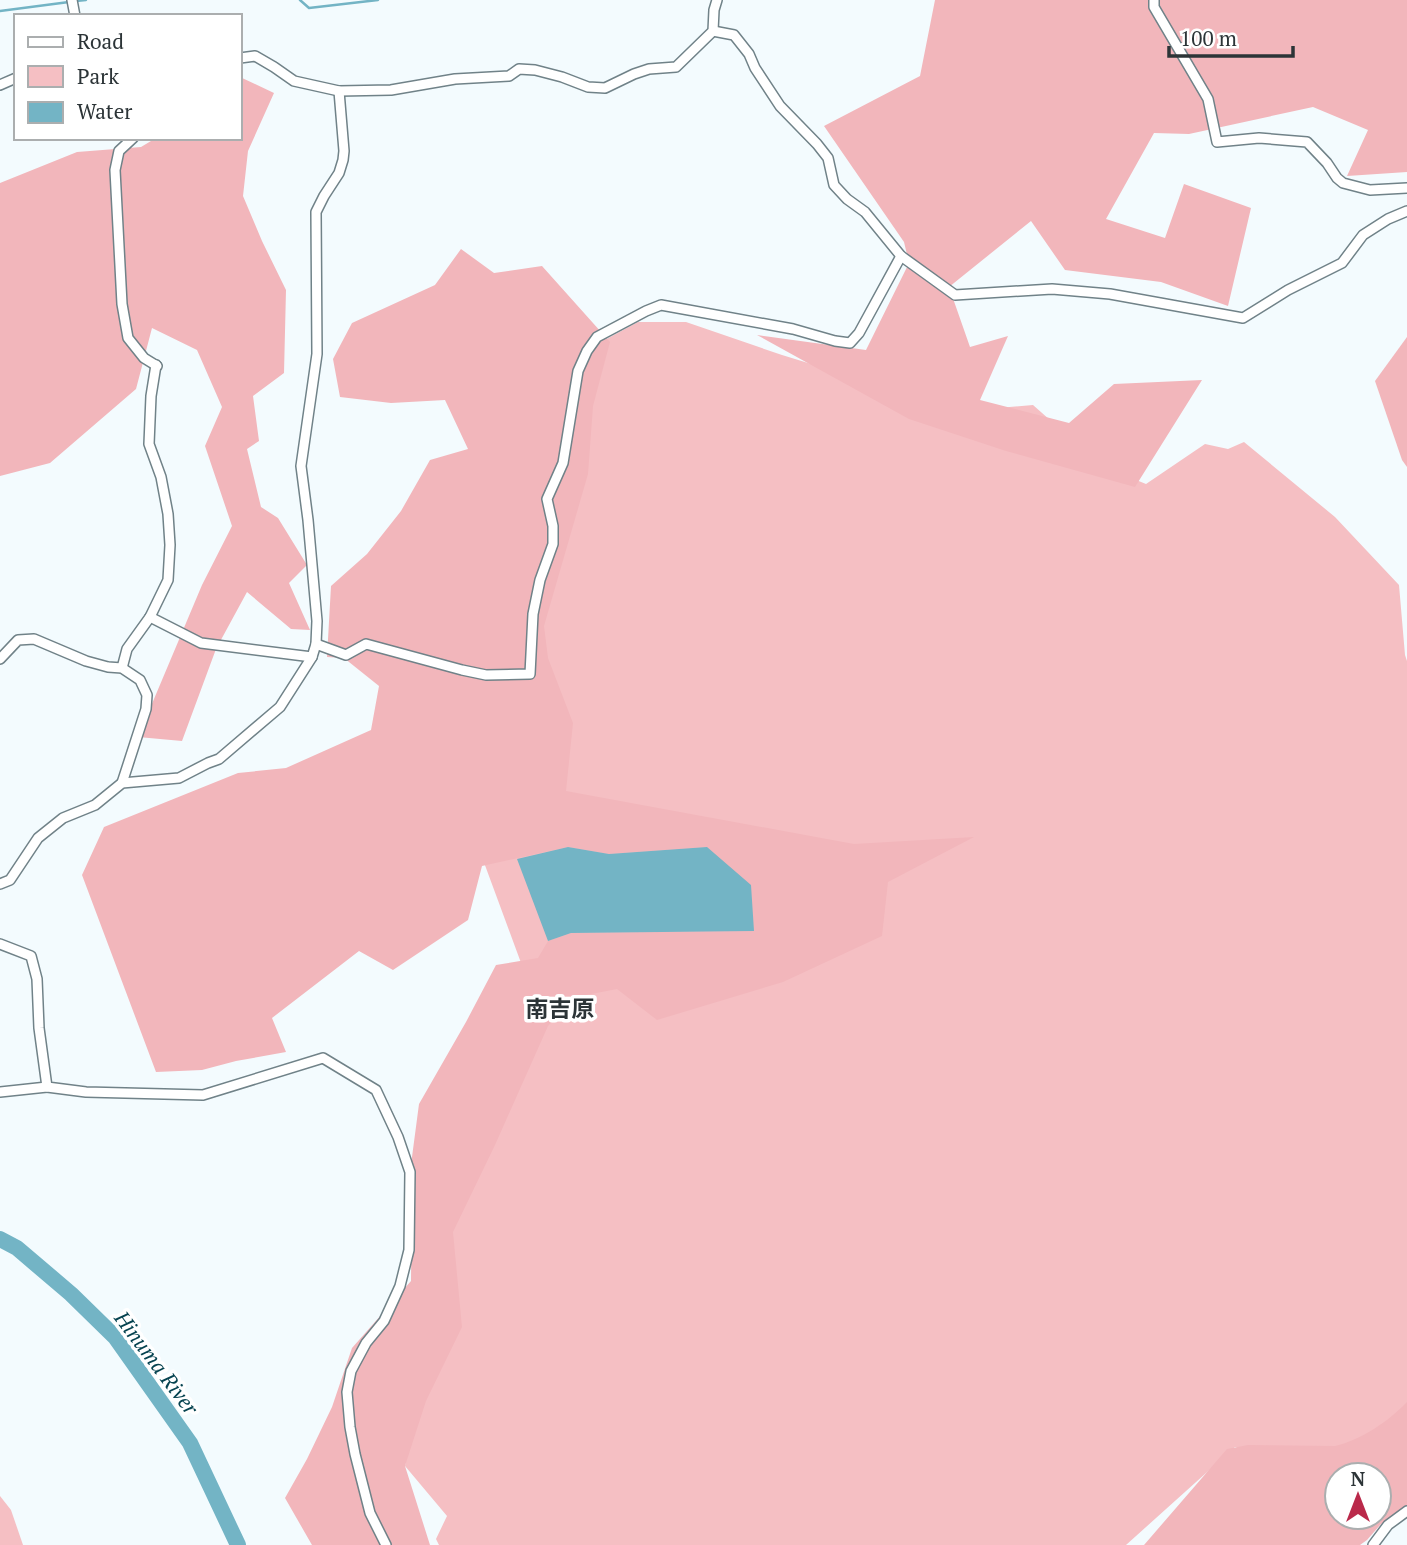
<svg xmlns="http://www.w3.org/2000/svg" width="1407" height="1545" viewBox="0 0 1407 1545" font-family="'PT Serif','Noto Sans JP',serif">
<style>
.green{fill:#f5bfc3}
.forest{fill:#f2b6bb;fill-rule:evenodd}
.water{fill:#73b4c5}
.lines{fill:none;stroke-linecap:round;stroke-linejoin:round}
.stream{stroke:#73b4c5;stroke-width:2.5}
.river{stroke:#73b4c5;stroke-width:16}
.street-casing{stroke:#708288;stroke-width:12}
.street{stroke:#fff;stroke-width:9}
.labels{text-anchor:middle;stroke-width:7;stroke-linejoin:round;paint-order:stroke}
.water-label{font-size:21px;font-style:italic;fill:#064350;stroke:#fff}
.quarter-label{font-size:23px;font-weight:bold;fill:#2c3437;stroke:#fff}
</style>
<rect width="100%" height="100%" fill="#f3fbfe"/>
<g class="green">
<polygon points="638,322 686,322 782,355 964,411 1033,405 1102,466 1146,484 1205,444 1228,449 1244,442 1335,517 1399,585 1405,655 1407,661 1407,1419 1331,1465 1235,1447 1126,1545 439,1545 436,1539 447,1516 405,1466 444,1247 524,971 479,849 540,672 544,590 599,343"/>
<polygon points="0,1496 11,1510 23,1545 0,1545"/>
</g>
<g class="forest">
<polygon points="935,0 1407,0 1407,172 1347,176 1368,130 1313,107 1189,134 1154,133 1106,219 1165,238 1184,184 1251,208 1228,306 1161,282 1065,270 1031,221 949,287 970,347 1008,336 980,400 1069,423 1114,384 1202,380 1135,487 1006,451 909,419 757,335 866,350 909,263 904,242 824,126 920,76"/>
<polygon points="240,77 274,93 248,151 243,196 262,241 286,290 284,373 253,396 259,441 247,449 261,507 278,518 307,565 289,583 310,630 291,629 247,592 216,649 182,741 138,737 202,585 232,526 205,446 222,407 197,350 152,328 136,389 50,463 0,476 0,183 77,152 141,147 156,138 240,138"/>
<polygon points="461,249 494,273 542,266 610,342 593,406 588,474 544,626 548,658 573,723 566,791 854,844 974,837 888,882 882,936 783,982 657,1020 617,989 576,997 548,1026 495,1145 453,1232 462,1327 426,1401 405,1466 430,1545 312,1545 285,1498 307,1459 332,1407 352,1348 411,1281 412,1157 419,1104 466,1022 496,965 538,958 548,941 571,933 754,931 707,847 609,854 568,847 482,866 468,920 393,970 359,951 272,1018 286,1052 236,1061 202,1070 156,1072 82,875 104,827 238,773 286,768 371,730 379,686 344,658 327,657 331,586 367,554 401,511 430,460 468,449 445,400 391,403 340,397 333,359 352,323 435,285"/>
<polygon points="1407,337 1407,467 1402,460 1375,381"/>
<path d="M 1407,1402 L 1407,1512 L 1381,1524 L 1367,1540 L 1360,1545 L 1144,1545 L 1227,1449 L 1248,1445 L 1335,1446 C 1361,1440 1389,1421 1407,1402 ZM 1337,1475 L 1379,1475 L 1379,1517 L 1337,1517 Z"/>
</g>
<polygon class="water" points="568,847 609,854 707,847 751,885 754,931 571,933 548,941 517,859"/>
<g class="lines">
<g class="stream">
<polyline points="300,0 309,8 378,0"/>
<polyline points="76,1 86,0"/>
<polyline points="0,11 69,2"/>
</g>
<polyline class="river" points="0,1239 17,1248 71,1294 115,1337 190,1443 238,1545"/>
<defs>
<g id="street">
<polyline points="72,0 75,16"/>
<polyline points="1154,0 1154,7 1208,99 1217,142 1259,138 1307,142 1327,163 1337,178 1343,183 1370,190 1407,188"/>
<polyline points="713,31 734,35 749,54 755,68 780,106 817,144 828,158 834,185 847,199 865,212 901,256 955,295 1052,289 1110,294 1243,318 1288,290 1342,263 1363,235 1388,219 1407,211"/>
<polyline points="240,58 255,56 274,67 294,81 339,91 391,90 455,79 509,76 519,69 535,70 562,77 588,87 605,88 634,74 649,69 676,67 713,31 714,10 717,0"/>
<polyline points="0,85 16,78"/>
<polyline points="133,138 119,151 115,170 122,304 128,338 144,358 157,366"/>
<polyline points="150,617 201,643 312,657"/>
<polyline points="316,644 346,655 366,644 462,670 486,675 530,674 533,614 540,580 553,544 553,526 547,499 563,463 578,371 587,351 597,337 646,311 661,305 793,329 835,341 850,343 859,333 901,256"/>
<polyline points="0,659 18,640 34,639 86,661 108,667 122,668 140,680 147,695 146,709 122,783"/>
<polyline points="122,668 127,649 150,617 168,580 170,545 168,514 161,477 149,444 151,396 156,365"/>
<polyline points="0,884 10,880 38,838 63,818 95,805 122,783 179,778 208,763 219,759 280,707 312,657 316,644 317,621 308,520 301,466 317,354 316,212 324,196 339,173 343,160 344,151 339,91"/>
<polyline points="0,944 31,956 37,979 39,1028 47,1087 86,1092 203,1095 323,1058 376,1090 398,1137 410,1172 409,1250 400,1286 384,1321 366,1343 351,1371 347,1392 350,1427 355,1454 370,1513 386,1545"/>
<polyline points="0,1092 47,1087"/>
<polyline points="1373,1545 1388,1525 1407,1511"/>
</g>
</defs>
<use href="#street" class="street-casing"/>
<use href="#street" class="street"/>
</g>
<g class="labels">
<g class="water-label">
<text transform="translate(156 1363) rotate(53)" y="7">Hinuma River</text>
</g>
<g class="quarter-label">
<text x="560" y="1017">南吉原</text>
</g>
</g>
<rect x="14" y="14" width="228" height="126" fill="#ffffff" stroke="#abaeaf" stroke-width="2"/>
<rect x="28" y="37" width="35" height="10" fill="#ffffff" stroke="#abaeaf" stroke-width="2"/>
<text x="77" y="49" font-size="21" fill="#2c3437">Road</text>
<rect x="28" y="66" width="35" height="21" fill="#f5bfc3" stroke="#abaeaf" stroke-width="2"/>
<text x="77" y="84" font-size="21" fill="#2c3437">Park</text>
<rect x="28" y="102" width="35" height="21" fill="#73b4c5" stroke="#abaeaf" stroke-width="2"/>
<text x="77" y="119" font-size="21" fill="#2c3437">Water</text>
<g transform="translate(1358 1496)"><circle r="33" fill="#ffffff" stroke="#abaeaf" stroke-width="2"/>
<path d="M0-5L12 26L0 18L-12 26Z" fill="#ba294a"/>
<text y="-10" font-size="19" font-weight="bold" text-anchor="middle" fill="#2c3437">N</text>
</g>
<path d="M1169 46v10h124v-10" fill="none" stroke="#2c3437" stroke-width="3.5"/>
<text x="1180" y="46" font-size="21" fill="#2c3437" stroke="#ffffff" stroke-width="5" paint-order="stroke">100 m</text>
</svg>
